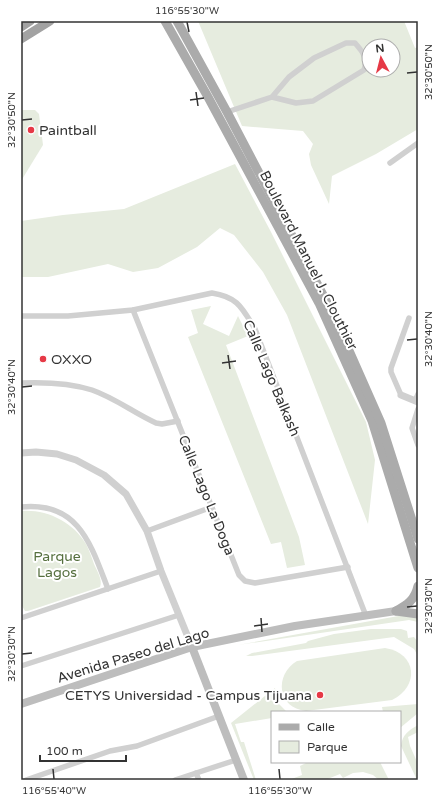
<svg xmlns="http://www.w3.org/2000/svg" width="439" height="801" viewBox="0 0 439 801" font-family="'Varela Round',sans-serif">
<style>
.green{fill:#e6ecdf;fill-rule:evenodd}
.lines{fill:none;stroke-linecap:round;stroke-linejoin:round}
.minor{stroke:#d0d0d0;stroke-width:5.5}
.tertiary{stroke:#d0d0d0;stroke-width:7}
.secondary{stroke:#bdbdbd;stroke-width:8}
.primary{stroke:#ababab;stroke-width:9}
.trunk{stroke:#a2a2a2;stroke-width:9}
.ticks{fill:none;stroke:#333;stroke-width:1.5}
.poi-dot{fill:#e63946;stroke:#fff;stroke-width:1.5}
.labels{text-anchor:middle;stroke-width:4;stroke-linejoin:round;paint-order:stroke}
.poi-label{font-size:14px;fill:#333;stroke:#fff;text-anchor:start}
.street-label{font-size:14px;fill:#333;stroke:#fff}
.park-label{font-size:14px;fill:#56703f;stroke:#fff}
.neatline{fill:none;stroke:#333;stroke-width:1.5}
.ticks-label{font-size:10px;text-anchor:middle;fill:#333}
</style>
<rect width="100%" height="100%" fill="#fff"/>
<g class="green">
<path d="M 198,21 L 404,21 L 415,48 L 418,47 L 418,129 L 376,154 L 332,176 L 329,204 L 311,165 L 309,154 L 313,144 L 303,131 L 242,126 ZM 369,46 L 393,46 L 393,70 L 369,70 Z"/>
<polygon points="21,110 35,110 39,114 43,145 21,181"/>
<polygon points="235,164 271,232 366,422 375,460 368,524 287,315 263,272 234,235 220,228 197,247 158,268 133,272 108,264 48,277 21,277 21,221 63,215 124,209"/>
<polygon points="211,306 203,324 229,336 238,316 248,336 226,345 299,537 305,565 287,568 281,542 271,544 188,337 198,333 191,310"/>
<path d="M 21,511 C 47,509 73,522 86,544 C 89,550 92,558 94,564 C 97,571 103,580 100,587 L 28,611 L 25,611 L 21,604 Z"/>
<polygon points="404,615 418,615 418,622 409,620 238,645"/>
<polygon points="371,629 401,629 407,631 408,638 414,637 418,642 418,656 414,649 394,637 252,656 246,656 252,653 306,643 308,641 334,634"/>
<path d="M 385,648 C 417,653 420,686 392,700 L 306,711 C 277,708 274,675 297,661 Z"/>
<polygon points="275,688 277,702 287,712 272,712 272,718 235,724 241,742 244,742 256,780 254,780 231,723"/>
<polygon points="418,704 418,713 400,728 400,712 383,712 382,707"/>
<path d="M 418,725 L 418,732 L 408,737 L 410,746 L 418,764 L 418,780 L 417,780 L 401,746 C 402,735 409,730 418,725 Z"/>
<polygon points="308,762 380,762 389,780 379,780 373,775 363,772 353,773 343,778 340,774 325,780 289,780 302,775 300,766"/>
</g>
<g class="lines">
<g class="minor">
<path d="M 227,112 L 272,97 L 289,77 L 314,58 L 346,43 L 355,43 C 363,52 368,58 364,70 L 313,101 L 296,103 L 272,97"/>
<polyline points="390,163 418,143"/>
<polyline points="133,310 239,575 245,581 255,583 348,567"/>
<path d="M 21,316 L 68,316 L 133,310 L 212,293 C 238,297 242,308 255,329 L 366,616"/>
<path d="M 21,383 C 45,382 70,383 92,390 C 115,398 134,413 156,423 L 162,424 L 178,421"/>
<polyline points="401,395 391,372 391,368 409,318"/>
<polyline points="415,401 418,394"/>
<polyline points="418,409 412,428 418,445"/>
<path d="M 21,507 C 79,501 91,545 108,589"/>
<polyline points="147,531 212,507"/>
<polyline points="21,618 161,571"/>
<polyline points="21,666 179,615"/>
<polyline points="196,773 199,780"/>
<polyline points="26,780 110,751 137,746 219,716"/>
<polyline points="175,780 236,760"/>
</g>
<g class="tertiary">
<polyline points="401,395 418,402"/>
<polyline points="21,453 36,452 57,454 76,460 104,475 126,494 147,531 161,571 192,647"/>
</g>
<g class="secondary">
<polyline points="192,647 244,780"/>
<polyline points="21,704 192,647 295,626 396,611"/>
</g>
<g class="primary">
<polyline points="165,21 208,97 319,303 372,421 418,568"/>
<polyline points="177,21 227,112 332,312 381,423 418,539"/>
<path d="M 396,611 C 407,605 415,600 418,586"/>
<polyline points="396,611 418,614"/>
</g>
<g class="trunk">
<polyline points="21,27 30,21"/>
<polyline points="21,39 50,21"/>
</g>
</g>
<path class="ticks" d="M 187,22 L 189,32M 407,73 L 417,72M 196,92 L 198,106M 190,100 L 204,98M 22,120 L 32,119M 407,340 L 417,339M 228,355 L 230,369M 222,363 L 236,361M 22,387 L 32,386M 407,607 L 417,606M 261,618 L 262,632M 254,626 L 268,624M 22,654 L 32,653M 53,769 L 54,779M 279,769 L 280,779"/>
<g class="poi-dot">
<circle cx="31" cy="130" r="4"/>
<circle cx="43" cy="359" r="4"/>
<circle cx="320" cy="695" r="4"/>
</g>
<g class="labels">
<g class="poi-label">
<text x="39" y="135">Paintball</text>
<text x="51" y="364">OXXO</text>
<text x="312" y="700" text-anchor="end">CETYS Universidad - Campus Tijuana</text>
</g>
<g class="street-label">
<text transform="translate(309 260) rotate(63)" y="5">Boulevard Manuel J. Clouthier</text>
<text transform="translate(272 378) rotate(67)" y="5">Calle Lago Balkash</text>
<text transform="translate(207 495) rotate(68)" y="5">Calle Lago La Doga</text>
<text transform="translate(133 655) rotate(-17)" y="5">Avenida Paseo del Lago</text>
</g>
<g class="park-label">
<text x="57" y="561">Parque<tspan x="57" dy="16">Lagos</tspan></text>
</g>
</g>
<rect width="439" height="801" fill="none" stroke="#ffffff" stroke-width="44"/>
<rect x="271" y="711" width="130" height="52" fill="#ffffff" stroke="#adadad"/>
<rect x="279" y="724" width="20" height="6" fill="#ababab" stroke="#adadad"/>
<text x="307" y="731" font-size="12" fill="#333333">Calle</text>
<rect x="279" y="741" width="20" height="12" fill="#e6ecdf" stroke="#adadad"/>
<text x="307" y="751" font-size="12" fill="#333333">Parque</text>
<g transform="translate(381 58) rotate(353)"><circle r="19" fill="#ffffff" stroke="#adadad"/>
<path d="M0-3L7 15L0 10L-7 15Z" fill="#e63946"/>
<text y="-6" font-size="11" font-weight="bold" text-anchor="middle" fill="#333333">N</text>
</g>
<path d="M40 755v6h86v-6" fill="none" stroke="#333333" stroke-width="2"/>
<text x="46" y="755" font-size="12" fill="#333333" stroke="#ffffff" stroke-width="3" paint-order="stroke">100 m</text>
<rect x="22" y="22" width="395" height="757" class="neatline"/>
<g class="ticks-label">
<text x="187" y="14">116°55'30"W</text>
<text transform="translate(428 72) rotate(-90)" y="4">32°30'50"N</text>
<text transform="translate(11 120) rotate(-90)" y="4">32°30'50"N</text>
<text transform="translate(428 339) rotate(-90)" y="4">32°30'40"N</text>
<text transform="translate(11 387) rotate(-90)" y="4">32°30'40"N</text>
<text transform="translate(428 606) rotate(-90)" y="4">32°30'30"N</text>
<text transform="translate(11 654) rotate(-90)" y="4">32°30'30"N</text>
<text x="54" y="794">116°55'40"W</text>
<text x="280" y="794">116°55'30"W</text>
</g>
</svg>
